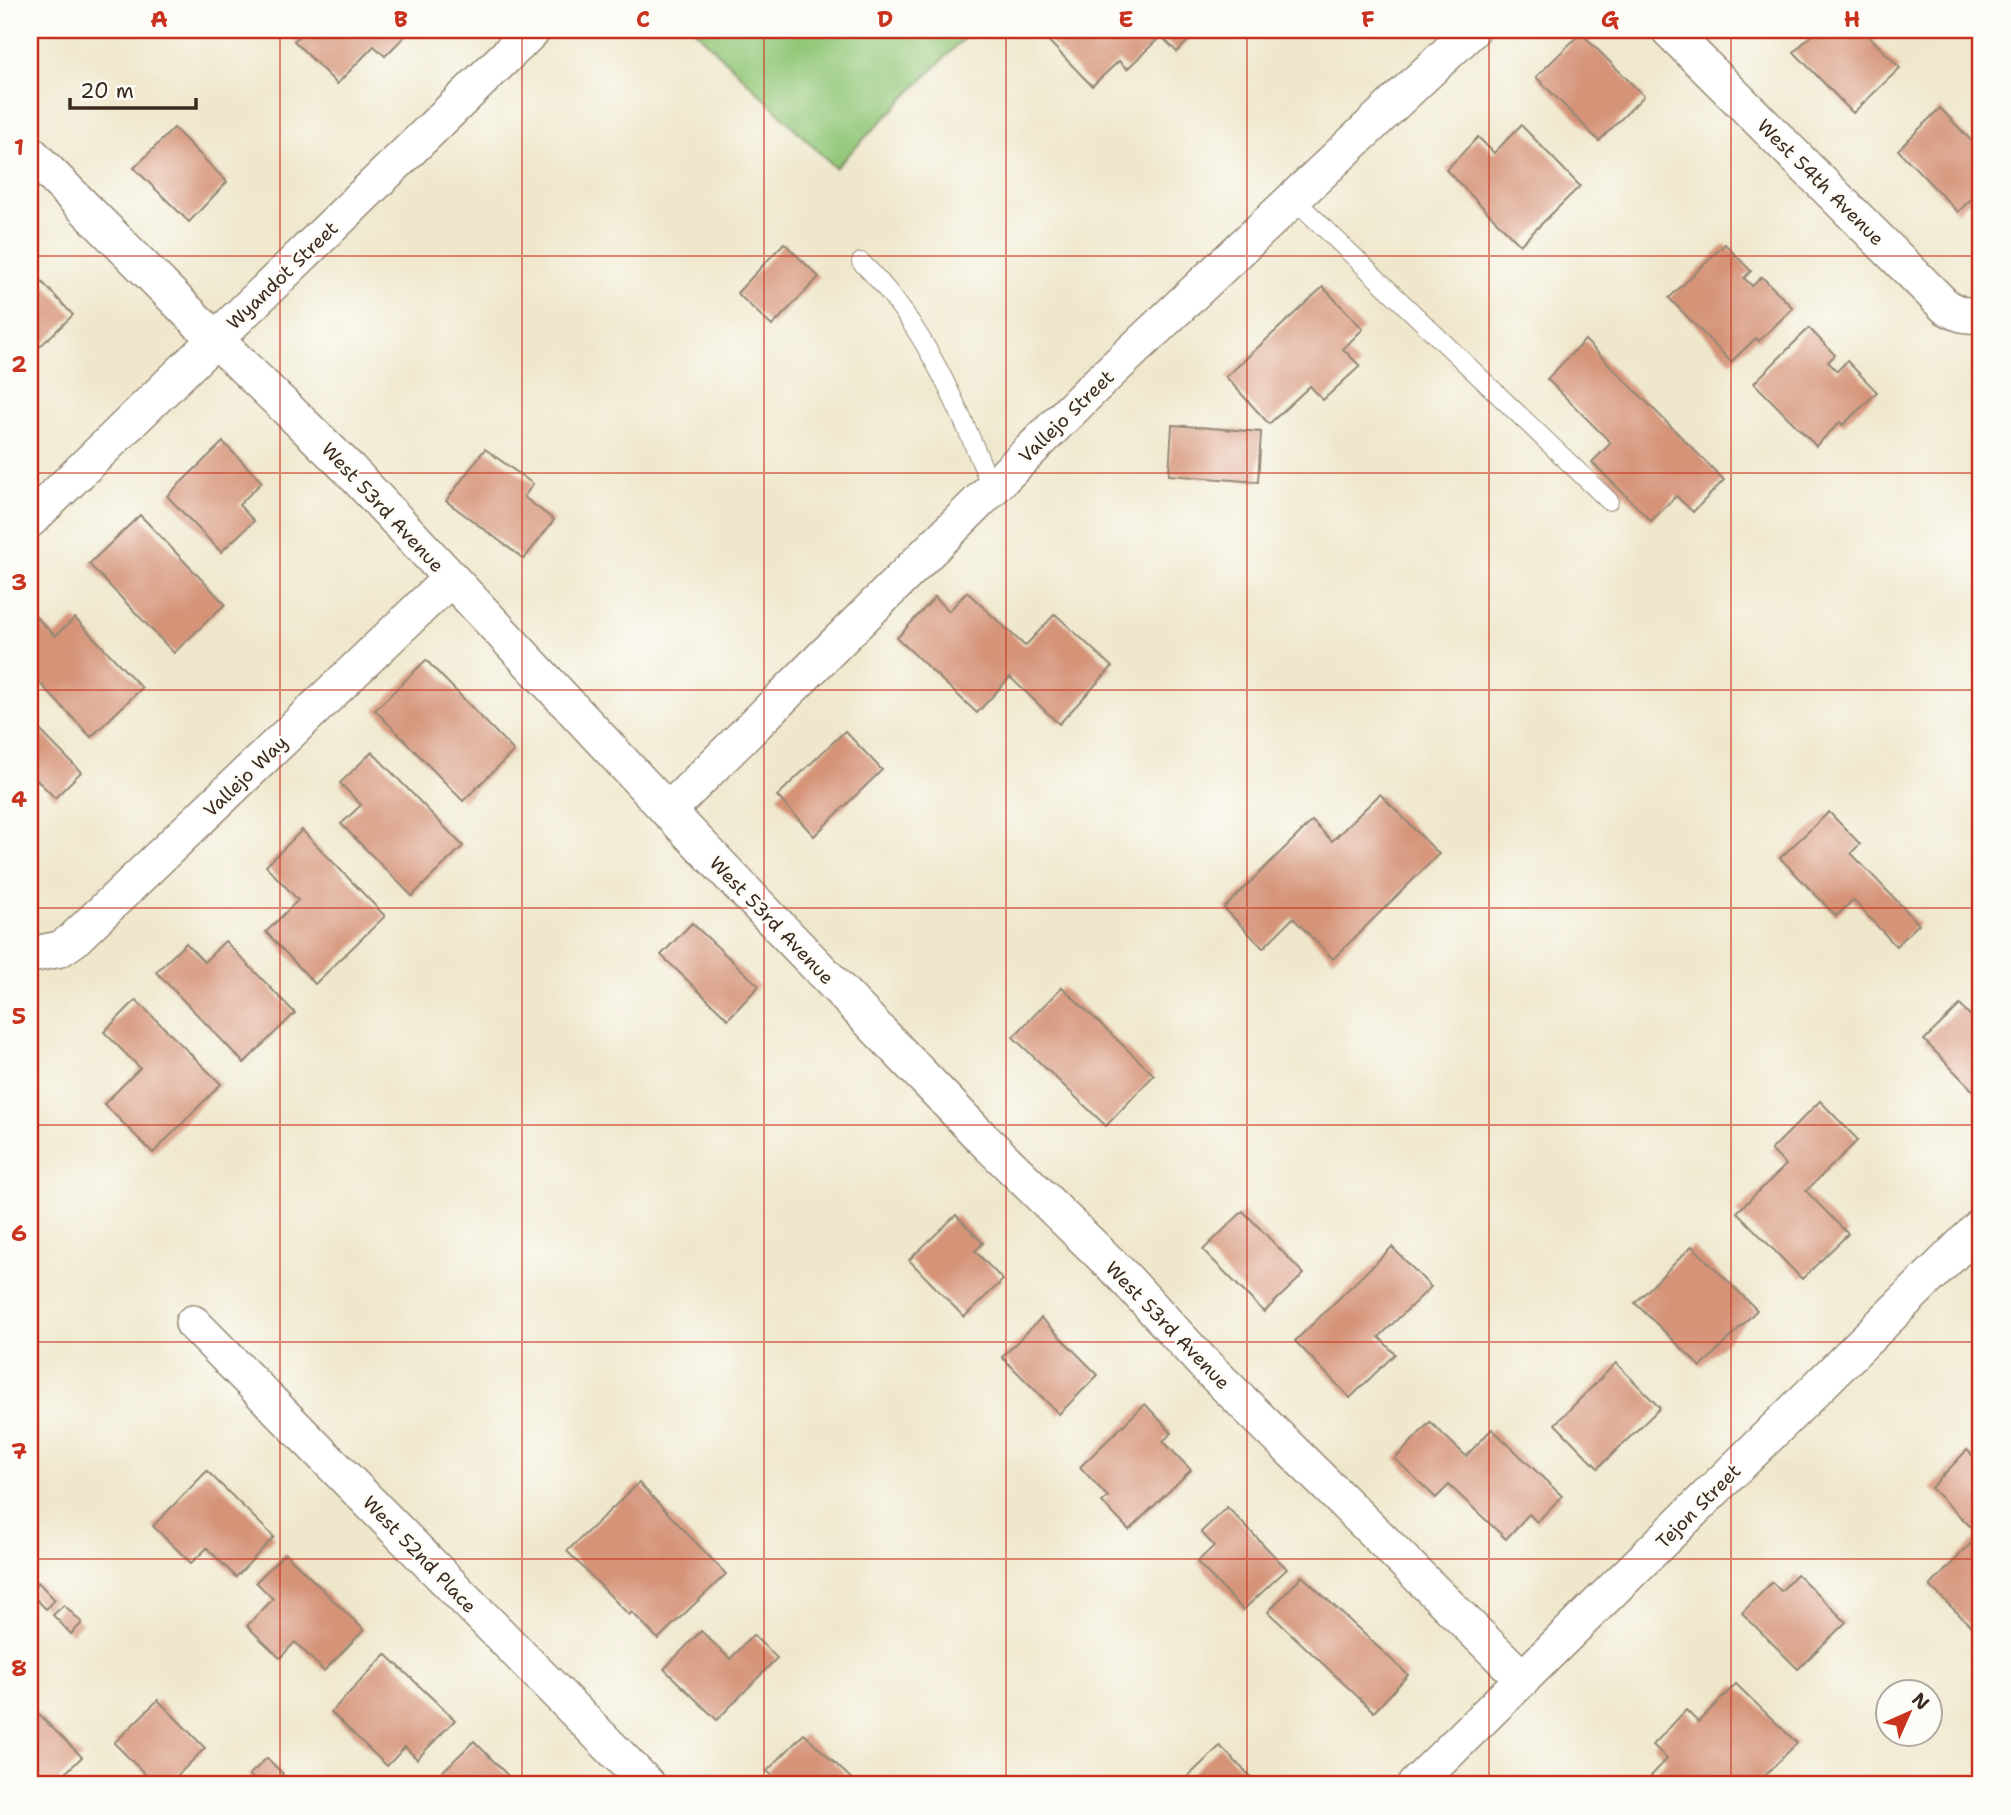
<svg xmlns="http://www.w3.org/2000/svg" width="2011" height="1815" viewBox="0 0 2011 1815" font-family="'Shantell Sans',sans-serif">
<style>
.green{fill:#92c778;stroke:#66784b;stroke-width:2}
.building{fill:#d59378}
.lines{fill:none;stroke-linecap:round;stroke-linejoin:round}
.service-casing{stroke:#958875;stroke-width:20}
.minor-casing{stroke:#958875;stroke-width:38}
.service{stroke:#fff;stroke-width:18}
.minor{stroke:#fff;stroke-width:35}
.grid{fill:none;stroke:#c8321e;stroke-width:2;stroke-opacity:0.55}
.labels{text-anchor:middle;stroke-width:5;stroke-linejoin:round;paint-order:stroke}
.street-label{font-size:19px;fill:#3b2a1e;stroke:#fdfcf7}
.neatline{fill:none;stroke:#c8321e;stroke-width:2.5}
.grid-label{font-size:23px;text-anchor:middle;font-weight:bold;fill:#c8321e}
</style>
<rect width="100%" height="100%" fill="#fdfcf7"/>
<filter id="ink" filterUnits="userSpaceOnUse"><feTurbulence type="fractalNoise" baseFrequency=".0143" numOctaves="2"/><feDisplacementMap in="SourceGraphic" scale="14" xChannelSelector="R" yChannelSelector="G"/><feConvolveMatrix kernelMatrix="1 2 1 2 8 2 1 2 1" color-interpolation-filters="sRGB"/></filter>
<filter id="wash" filterUnits="userSpaceOnUse"><feTurbulence type="fractalNoise" baseFrequency=".00686" numOctaves="4" result="noise"/><feDisplacementMap in="SourceGraphic" scale="28" xChannelSelector="R" yChannelSelector="G"/><feGaussianBlur stdDeviation="1.57" result="paint"/><feColorMatrix in="noise" values="0 0 0 0 0 0 0 0 0 0 0 0 0 0 0 0 0 1.4 0 .05"/><feComposite in="paint" operator="in"/></filter>
<g filter="url(#wash)">
<rect width="100%" height="100%" fill="#efe7cc"/>
<polygon class="green" points="695,30 972,30 835,168"/>
<g id="blocks">
<g class="building">
<polygon points="306,30 405,30 408,33 385,56 374,46 337,84 294,41"/>
<polygon points="1038,30 1147,30 1157,40 1127,69 1119,61 1092,86"/>
<polygon points="1155,30 1199,30 1177,52"/>
<polygon points="1817,30 1863,30 1900,68 1853,113 1794,52"/>
<polygon points="1581,33 1644,96 1599,141 1536,77"/>
<polygon points="1940,108 1981,151 1981,189 1958,212 1898,150"/>
<polygon points="1521,125 1580,186 1520,245 1446,170 1478,137 1494,153"/>
<polygon points="174,128 227,182 189,222 134,168"/>
<polygon points="784,243 819,277 772,326 737,293"/>
<polygon points="1725,244 1751,271 1744,278 1752,286 1762,277 1793,308 1759,341 1756,338 1731,362 1669,298"/>
<polygon points="30,269 73,315 30,356"/>
<polygon points="1323,287 1363,329 1343,349 1360,366 1323,400 1310,386 1269,424 1226,377"/>
<polygon points="1809,328 1835,355 1828,362 1837,371 1847,361 1877,392 1843,425 1840,422 1816,446 1754,383"/>
<polygon points="1585,340 1724,480 1693,512 1676,496 1651,521 1592,462 1611,443 1547,379"/>
<polygon points="1172,425 1261,432 1258,482 1169,475"/>
<polygon points="223,442 262,482 239,505 254,521 221,552 167,496"/>
<polygon points="485,449 533,484 524,497 554,520 524,559 446,501"/>
<polygon points="140,515 225,604 174,653 89,564"/>
<polygon points="967,592 1025,646 1055,614 1112,667 1059,724 1010,677 977,713 897,638 935,597 949,611"/>
<polygon points="35,616 55,636 75,618 142,688 91,737 30,673 30,622"/>
<polygon points="426,660 514,751 463,801 375,710"/>
<polygon points="30,720 81,772 55,798 37,780 30,787"/>
<polygon points="845,731 882,770 814,836 777,796"/>
<polygon points="372,752 463,846 412,896 341,824 361,805 340,783"/>
<polygon points="1380,794 1439,854 1333,959 1293,918 1263,948 1224,908 1312,821 1332,841"/>
<polygon points="1829,812 1860,844 1851,853 1919,924 1896,946 1853,900 1836,916 1780,858"/>
<polygon points="302,830 385,916 315,984 266,932 298,900 266,866"/>
<polygon points="692,923 759,986 728,1019 661,955"/>
<polygon points="225,941 295,1013 244,1063 156,972 186,943 204,962"/>
<polygon points="1062,987 1154,1075 1106,1126 1013,1037"/>
<polygon points="136,1000 221,1084 153,1153 104,1104 140,1068 104,1032"/>
<polygon points="1960,1005 1981,1027 1981,1099 1924,1040"/>
<polygon points="1820,1101 1858,1140 1806,1191 1848,1234 1802,1279 1737,1212 1786,1165 1771,1150"/>
<polygon points="1243,1211 1304,1274 1264,1312 1203,1250"/>
<polygon points="956,1215 983,1243 975,1251 1003,1280 964,1317 909,1260"/>
<polygon points="1692,1246 1757,1310 1701,1367 1635,1303"/>
<polygon points="1392,1247 1431,1287 1379,1337 1395,1354 1350,1398 1295,1341"/>
<polygon points="1041,1318 1098,1375 1059,1414 1002,1357"/>
<polygon points="1616,1363 1660,1408 1598,1468 1555,1424"/>
<polygon points="1145,1404 1172,1433 1163,1441 1191,1470 1129,1530 1102,1502 1108,1497 1080,1467"/>
<polygon points="1430,1422 1466,1456 1492,1429 1562,1496 1537,1522 1529,1514 1506,1539 1449,1485 1436,1498 1395,1459"/>
<polygon points="1967,1450 1981,1464 1981,1632 1979,1634 1930,1586 1979,1535 1931,1488"/>
<polygon points="207,1471 274,1537 236,1577 207,1548 191,1563 153,1526"/>
<polygon points="639,1483 726,1574 658,1639 632,1612 629,1615 567,1551"/>
<polygon points="1227,1507 1287,1569 1243,1610 1197,1562 1214,1546 1201,1532"/>
<polygon points="285,1553 364,1630 324,1671 295,1642 280,1658 247,1626 273,1599 256,1582"/>
<polygon points="1797,1574 1846,1622 1798,1669 1742,1613 1772,1582 1781,1591"/>
<polygon points="1302,1576 1408,1675 1374,1712 1268,1612"/>
<polygon points="38,1582 55,1600 46,1609 30,1593"/>
<polygon points="64,1605 82,1623 71,1634 53,1615"/>
<polygon points="701,1631 730,1659 753,1635 777,1658 717,1720 664,1669"/>
<polygon points="386,1654 455,1720 417,1759 405,1747 387,1766 331,1712"/>
<polygon points="1736,1684 1797,1743 1756,1785 1661,1785 1651,1776 1667,1759 1653,1745 1686,1710 1698,1722"/>
<polygon points="158,1700 205,1748 168,1785 156,1785 114,1743"/>
<polygon points="30,1706 82,1757 53,1785 30,1785"/>
<polygon points="804,1734 856,1783 854,1785 782,1785 767,1771"/>
<polygon points="474,1741 517,1785 443,1785 436,1778"/>
<polygon points="1220,1746 1259,1785 1179,1785"/>
<polygon points="267,1758 283,1774 270,1785 260,1785 249,1775"/>
</g>
</g>
</g>
<g filter="url(#ink)">
<use href="#blocks" fill-opacity="0" stroke="#958875" stroke-width="2"/>
<g class="lines">
<defs>
<g id="service">
<polyline points="1294,199 1609,501"/>
<path d="M 861,262 C 923,321 960,410 992,489"/>
</g>
<g id="minor">
<path d="M 1669,30 L 1946,307 C 1958,314 1967,317 1981,314"/>
<polyline points="30,153 216,340 349,469 668,811 981,1137 1125,1278 1204,1364 1523,1679"/>
<polyline points="30,520 533,30"/>
<polyline points="668,811 1091,390 1472,30"/>
<polyline points="30,955 60,949 73,940 450,579"/>
<polyline points="193,1323 648,1785"/>
<polyline points="1415,1785 1981,1226"/>
</g>
</defs>
<use href="#service" class="service-casing"/>
<use href="#minor" class="minor-casing"/>
<use href="#service" class="service"/>
<use href="#minor" class="minor"/>
</g>
</g>
<path class="grid" d="M 280,30 L 280,1785M 522,30 L 522,1785M 764,30 L 764,1785M 1006,30 L 1006,1785M 1247,30 L 1247,1785M 1489,30 L 1489,1785M 1731,30 L 1731,1785M 30,256 L 1981,256M 30,473 L 1981,473M 30,690 L 1981,690M 30,908 L 1981,908M 30,1125 L 1981,1125M 30,1342 L 1981,1342M 30,1559 L 1981,1559"/>
<g class="labels">
<g class="street-label">
<text transform="translate(1821 182) rotate(45)" y="7">West 54th Avenue</text>
<text transform="translate(282 275) rotate(-44)" y="7">Wyandot Street</text>
<text transform="translate(1066 416) rotate(-44)" y="7">Vallejo Street</text>
<text transform="translate(383 507) rotate(47)" y="7">West 53rd Avenue</text>
<text transform="translate(245 776) rotate(-44)" y="7">Vallejo Way</text>
<text transform="translate(772 920) rotate(46)" y="7">West 53rd Avenue</text>
<text transform="translate(1168 1325) rotate(46)" y="7">West 53rd Avenue</text>
<text transform="translate(1698 1506) rotate(-45)" y="7">Tejon Street</text>
<text transform="translate(420 1554) rotate(46)" y="7">West 52nd Place</text>
</g>
</g>
<rect width="2011" height="1815" fill="none" stroke="#fdfcf7" stroke-width="77"/>
<g transform="translate(1909 1713) rotate(45)"><circle r="33" fill="#fdfcf7" stroke="#afa8a0" stroke-width="2"/>
<path d="M0-5L12 26L0 18L-12 26Z" fill="#c8321e"/>
<text y="-10" font-size="19" font-weight="bold" text-anchor="middle" fill="#3b2a1e">N</text>
</g>
<path d="M70 98v10h126v-10" fill="none" stroke="#3b2a1e" stroke-width="3.5"/>
<text x="80" y="98" font-size="21" fill="#3b2a1e" stroke="#fdfcf7" stroke-width="5" paint-order="stroke">20 m</text>
<rect x="38" y="38" width="1934" height="1738" class="neatline"/>
<g class="grid-label">
<text x="159" y="27">A</text>
<text x="401" y="27">B</text>
<text x="643" y="27">C</text>
<text x="885" y="27">D</text>
<text x="1126" y="27">E</text>
<text x="1368" y="27">F</text>
<text x="1610" y="27">G</text>
<text x="1852" y="27">H</text>
<text x="19" y="155">1</text>
<text x="19" y="372">2</text>
<text x="19" y="590">3</text>
<text x="19" y="807">4</text>
<text x="19" y="1024">5</text>
<text x="19" y="1241">6</text>
<text x="19" y="1459">7</text>
<text x="19" y="1676">8</text>
</g>
</svg>
